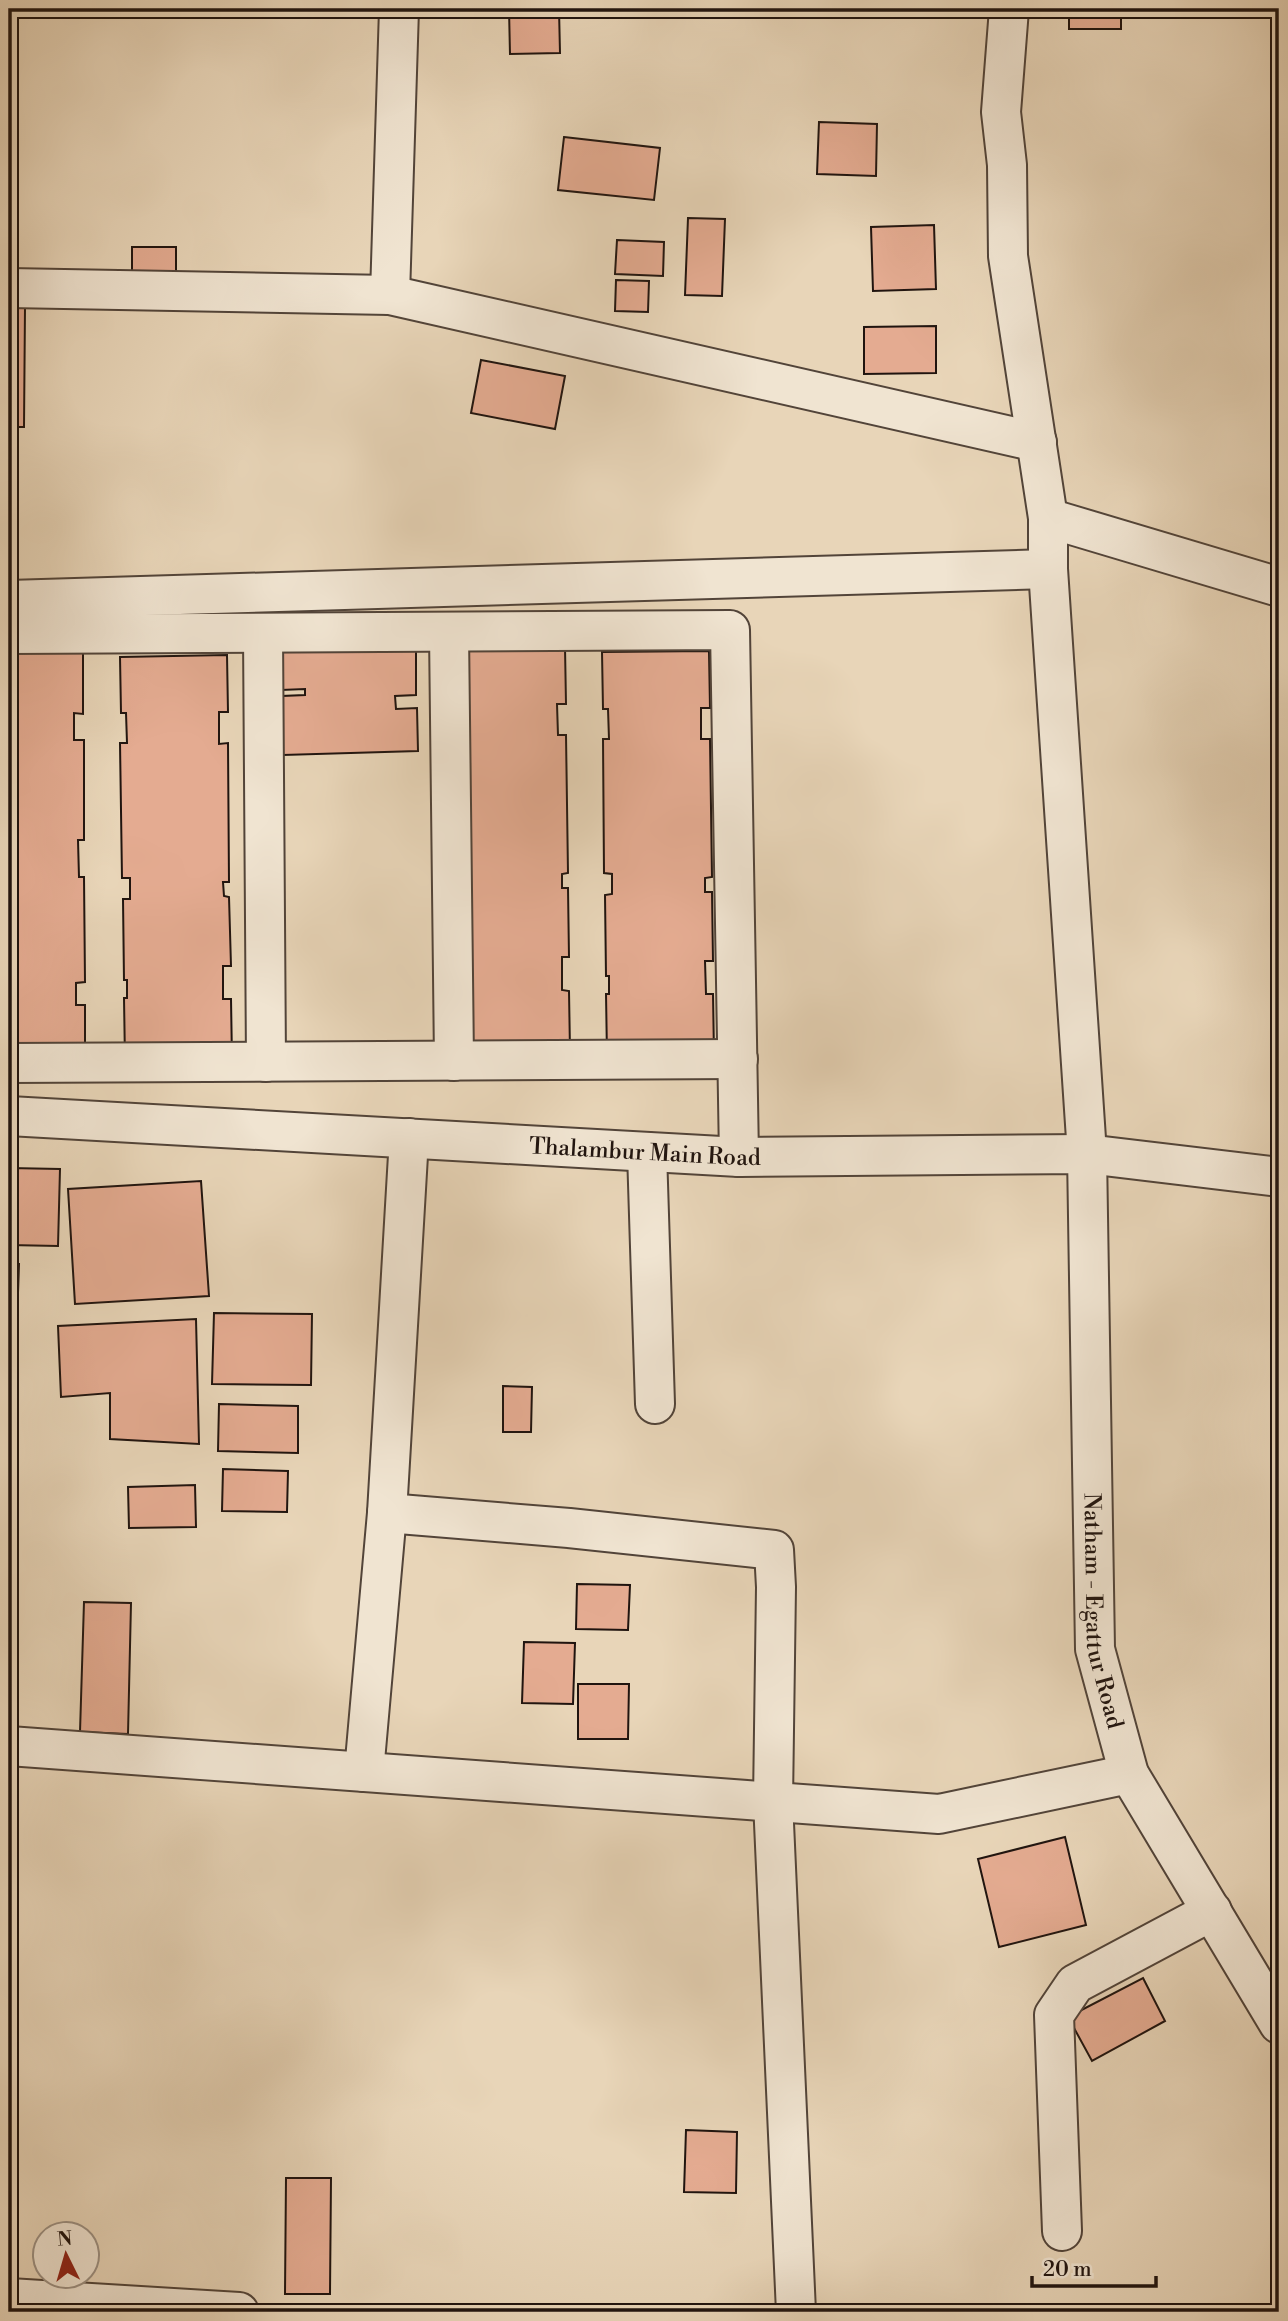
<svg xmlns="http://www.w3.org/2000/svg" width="1288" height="2321" viewBox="0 0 1288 2321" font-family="'Libre Bodoni',serif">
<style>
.building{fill:#e4ab91;stroke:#20140f;stroke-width:2}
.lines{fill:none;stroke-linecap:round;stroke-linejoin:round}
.minor-casing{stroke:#524439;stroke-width:42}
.minor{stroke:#f0e4d1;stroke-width:38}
.labels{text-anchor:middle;stroke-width:7;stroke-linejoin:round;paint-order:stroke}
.street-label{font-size:23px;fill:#20140f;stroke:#f0e4d1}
</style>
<rect width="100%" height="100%" fill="#e8d5b8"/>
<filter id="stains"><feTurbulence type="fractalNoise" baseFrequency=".00286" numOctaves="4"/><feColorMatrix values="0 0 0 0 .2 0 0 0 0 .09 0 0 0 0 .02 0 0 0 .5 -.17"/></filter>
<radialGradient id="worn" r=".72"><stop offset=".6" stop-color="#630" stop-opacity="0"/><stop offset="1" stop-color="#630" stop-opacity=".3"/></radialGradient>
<g class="building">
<polygon points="509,9 559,9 560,53 510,54"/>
<rect x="1069" y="9" width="52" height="20"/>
<rect x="1277" y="64" width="2" height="198"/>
<polygon points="819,122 877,124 876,176 817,174"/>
<polygon points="564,137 660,148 654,200 558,190"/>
<polygon points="688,218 725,219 722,296 685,295"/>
<polygon points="934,225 936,289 873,291 871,227"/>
<polygon points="617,240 664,242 663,276 615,274"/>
<polygon points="132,247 176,247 176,274 132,273"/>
<polygon points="616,280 649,281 648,312 615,311"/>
<polygon points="25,307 24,427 9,427 9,308"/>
<polygon points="936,326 936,373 864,374 864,327"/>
<polygon points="481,360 565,376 555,429 471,413"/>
<polygon points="416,646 416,695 395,696 396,709 417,708 418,751 283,755 282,696 305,695 305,689 281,690 280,650"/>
<polygon points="565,647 566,704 557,704 558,735 566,735 568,873 562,874 562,888 568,888 569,957 562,957 562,990 569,991 570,1051 463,1053 458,648"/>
<polygon points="9,650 83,650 83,714 74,713 74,740 84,740 84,840 78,840 79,877 84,877 85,982 76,983 76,1005 85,1005 85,1052 9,1053"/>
<polygon points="709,651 710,708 701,708 701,739 710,739 712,877 705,878 705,892 712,892 713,961 705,961 706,994 713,994 714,1055 607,1056 606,994 609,994 609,976 606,976 605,895 612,894 612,874 604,873 603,739 609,739 608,709 603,709 602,652"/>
<polygon points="227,655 228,712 219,712 219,744 228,743 229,882 223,882 224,896 229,897 231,966 223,966 223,999 231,999 232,1060 125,1061 124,998 127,998 127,980 124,980 123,899 130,899 130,878 122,878 120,743 127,743 126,713 121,713 120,657"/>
<polygon points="9,1168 60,1169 58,1246 9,1245"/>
<polygon points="201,1181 209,1296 75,1304 68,1189"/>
<polygon points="9,1264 19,1264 17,1321 9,1321"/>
<polygon points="214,1313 312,1314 311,1385 212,1384"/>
<polygon points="196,1319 199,1444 110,1439 110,1393 61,1397 58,1326"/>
<polygon points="503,1386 532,1387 531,1432 503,1432"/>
<polygon points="219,1404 298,1406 298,1453 218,1451"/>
<polygon points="223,1469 288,1471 287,1512 222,1511"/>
<polygon points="195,1485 196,1527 129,1528 128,1487"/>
<polygon points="577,1584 630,1585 628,1630 576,1629"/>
<polygon points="84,1602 131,1603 128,1734 80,1732"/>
<polygon points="524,1642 575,1643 573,1704 522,1703"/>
<polygon points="578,1684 629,1684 628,1739 578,1739"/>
<polygon points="1065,1837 1086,1925 999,1947 978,1859"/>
<polygon points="1143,1978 1165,2021 1092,2061 1068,2017"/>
<polygon points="686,2130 737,2132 736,2193 684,2192"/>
<polygon points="286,2178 331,2178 330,2294 285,2294"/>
</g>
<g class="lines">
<defs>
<g id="minor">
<path id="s1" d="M 1009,9 L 1001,112 L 1007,165 L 1008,256 L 1048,518 L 1048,569 L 1087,1154 L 1095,1649 L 1129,1774 L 1279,2024"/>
<polyline points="9,288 390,295 1037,442"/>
<polyline points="390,295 399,9"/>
<polyline points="1048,518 1279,587"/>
<polyline points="9,600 1048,569"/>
<polyline points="449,632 454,1061"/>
<polyline points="263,633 266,1062"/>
<polyline points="9,634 730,630 739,1157"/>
<polyline points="9,1063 738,1059"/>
<path id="s2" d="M 9,1116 L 739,1157 L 1087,1154 L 1279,1177"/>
<polyline points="647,1152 655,1404"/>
<polyline points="387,1513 569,1528 774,1550 776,1587 773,1801 796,2312"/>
<polyline points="9,1746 939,1814 1129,1774"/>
<polyline points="364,1772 387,1513 409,1138"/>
<polyline points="1062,2231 1054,2015 1075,1984 1212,1911"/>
<polyline points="9,2298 239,2312"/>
</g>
</defs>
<use href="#minor" class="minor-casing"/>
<use href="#minor" class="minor"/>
</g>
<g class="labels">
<g class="street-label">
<text dy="8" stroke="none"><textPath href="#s2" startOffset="637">Thalambur Main Road</textPath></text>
<text dy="8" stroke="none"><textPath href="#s1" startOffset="1608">Natham - Egattur Road</textPath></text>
</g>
</g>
<rect width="1288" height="2321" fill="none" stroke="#e8d5b8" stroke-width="35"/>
<rect x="10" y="10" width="1267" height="2300" fill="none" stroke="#20140f" stroke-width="3.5"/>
<rect x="18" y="18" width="1253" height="2286" fill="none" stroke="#20140f" stroke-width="2"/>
<g transform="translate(66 2255) rotate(355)"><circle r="33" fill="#f0e4d1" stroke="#9d9183" stroke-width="2"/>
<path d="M0-5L12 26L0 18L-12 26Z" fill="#8f2418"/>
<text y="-10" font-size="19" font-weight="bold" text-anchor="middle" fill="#20140f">N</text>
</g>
<path d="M1032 2276v10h124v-10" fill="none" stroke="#20140f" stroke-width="3.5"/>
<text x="1043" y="2276" font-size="21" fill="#20140f" stroke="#f0e4d1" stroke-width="5" paint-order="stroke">20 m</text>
<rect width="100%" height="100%" filter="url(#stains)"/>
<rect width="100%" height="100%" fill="url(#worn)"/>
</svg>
